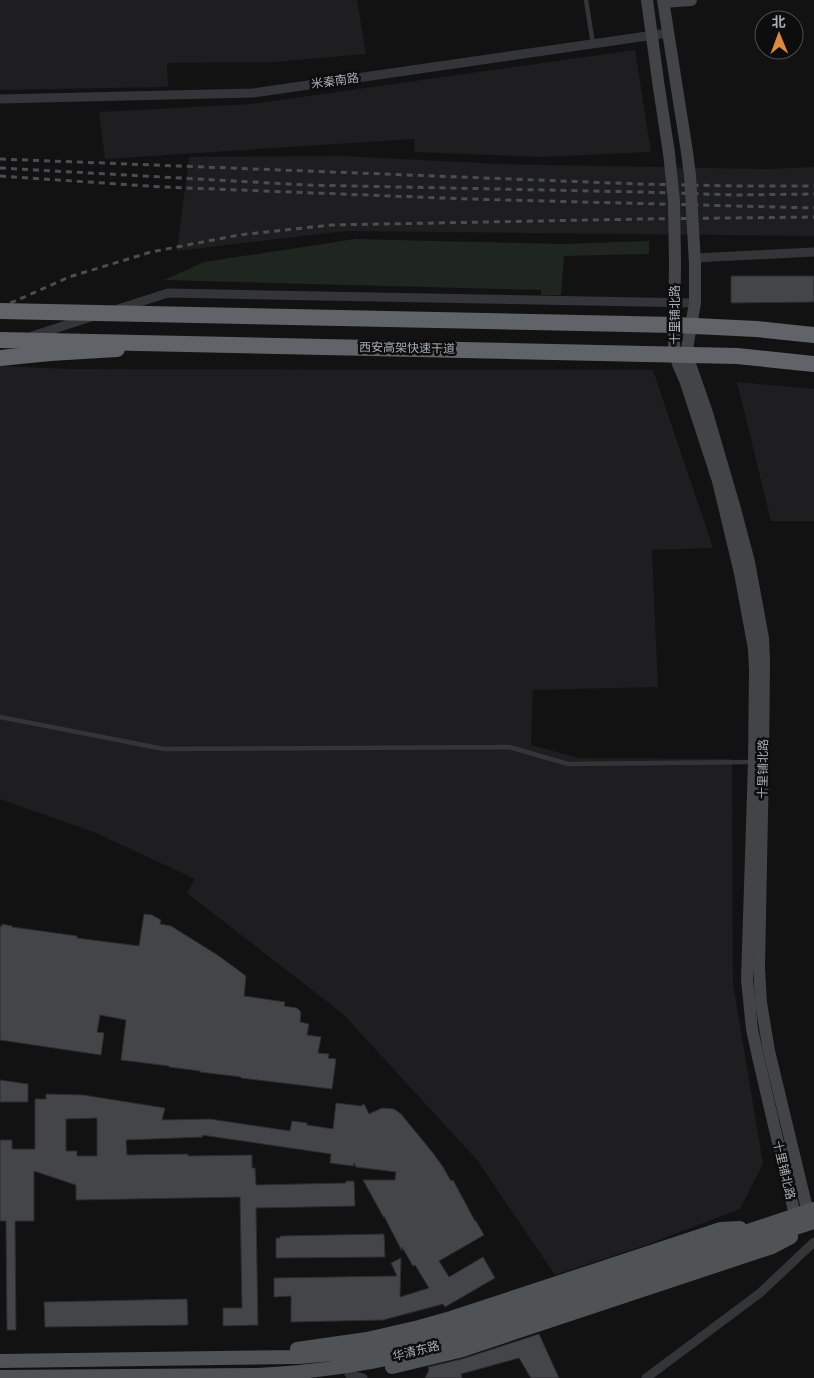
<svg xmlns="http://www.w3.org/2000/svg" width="814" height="1378" viewBox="0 0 814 1378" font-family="'DejaVu Sans','Noto Sans SC',sans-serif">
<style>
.built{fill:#1e1e20}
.green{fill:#1f251f}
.building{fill:#444548;stroke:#2c2d2f;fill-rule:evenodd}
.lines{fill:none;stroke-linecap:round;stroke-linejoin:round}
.lane{stroke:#333538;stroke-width:4.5}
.street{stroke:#333538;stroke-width:9}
.secondary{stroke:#424448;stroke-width:12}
.primary{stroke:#505356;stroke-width:14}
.highway{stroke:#606468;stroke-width:16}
.rail{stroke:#4b4d51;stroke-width:3;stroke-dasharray:6 5;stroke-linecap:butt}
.secondary-bridge{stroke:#424448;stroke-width:12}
.highway-bridge{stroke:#606468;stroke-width:16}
.labels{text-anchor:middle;stroke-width:5;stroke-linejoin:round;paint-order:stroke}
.street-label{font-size:12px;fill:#a5acb2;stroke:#0d0d0e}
</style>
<rect width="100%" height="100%" fill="#121213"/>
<g class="built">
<polygon points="0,0 357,0 366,54 274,62 167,63 168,87 0,90"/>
<polygon points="635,50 651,152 540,157 415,152 414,139 105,159 99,112 252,104"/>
<polygon points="344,156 498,164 768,169 814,167 814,236 345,231 177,251 189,157"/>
<polygon points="0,366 70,369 653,370 713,548 652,550 658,687 533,690 531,745 579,758 732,759 733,983 763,1164 740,1209 649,1244 555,1275 477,1160 343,1014 187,893 195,879 96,833 0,799"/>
<polygon points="737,382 814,389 814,521 771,521"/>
</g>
<polygon class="green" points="355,239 563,244 649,241 649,254 564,256 561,295 541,295 541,290 164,280 204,262"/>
<g class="building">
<polygon points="731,276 814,276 814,302 731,303"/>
<polygon points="144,914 152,915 161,920 160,924 171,926 219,956 246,976 244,996 285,1002 284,1006 297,1008 301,1012 300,1022 309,1024 307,1035 321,1037 318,1053 329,1054 328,1058 336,1059 332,1089 241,1078 241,1077 200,1072 200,1071 169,1067 169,1066 121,1060 126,1020 100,1015 97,1032 104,1033 101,1055 0,1040 0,926 2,926 2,924 12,926 12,927 77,936 77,938 139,946"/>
<polygon points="0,1080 28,1084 28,1102 0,1102"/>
<path d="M 46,1094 L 83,1095 L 165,1108 L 162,1120 L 210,1119 L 290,1131 L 292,1121 L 307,1123 L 307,1125 L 333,1129 L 336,1103 L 361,1106 L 364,1104 L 369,1114 L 382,1108 L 394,1109 L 401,1114 L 433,1153 L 443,1167 L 451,1181 L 453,1180 L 475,1221 L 476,1221 L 484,1235 L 439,1261 L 449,1277 L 483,1257 L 495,1278 L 445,1307 L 443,1304 L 383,1320 L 291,1322 L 291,1296 L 274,1297 L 274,1278 L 397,1276 L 391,1263 L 401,1258 L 400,1297 L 429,1288 L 415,1265 L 413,1266 L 402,1247 L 402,1251 L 384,1216 L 384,1218 L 363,1180 L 395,1180 L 396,1172 L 356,1167 L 354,1163 L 354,1166 L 330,1163 L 331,1154 L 202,1135 L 203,1137 L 126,1140 L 127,1155 L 188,1154 L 188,1156 L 252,1155 L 252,1168 L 255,1168 L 256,1185 L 346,1183 L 346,1181 L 354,1181 L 355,1206 L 256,1208 L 258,1325 L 223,1326 L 223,1308 L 242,1308 L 240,1197 L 76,1200 L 76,1185 L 34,1171 L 34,1221 L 15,1221 L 16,1330 L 7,1330 L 6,1221 L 0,1221 L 0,1140 L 12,1140 L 12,1149 L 35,1149 L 35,1099 L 46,1099 ZM 97,1118 L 97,1156 L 77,1156 L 77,1151 L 66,1151 L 66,1119 Z"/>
<polygon points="384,1234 385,1257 276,1258 276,1238 280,1238 280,1236"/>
<polygon points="187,1299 188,1325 45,1327 44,1302"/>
<polygon points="539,1334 559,1378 531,1378 519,1358 461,1374 462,1378 425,1378 429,1370 428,1367 462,1359"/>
</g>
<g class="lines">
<g class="lane">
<polyline points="586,0 593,44"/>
<polyline points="0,717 164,749 509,747 568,764 752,762"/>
</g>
<g class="street">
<polyline points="0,99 253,93 668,33"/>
<polyline points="695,258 814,252"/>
<polyline points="118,309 168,293 695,303"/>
<polyline points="32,336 91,317"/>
<polyline points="349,1374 363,1378"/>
<polyline points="646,1378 760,1293 814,1242"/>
</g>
<g class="secondary">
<polyline points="647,0 659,88 669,153"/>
<polyline points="663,0 687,152"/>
<polyline points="664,2 691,0"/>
<polyline points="675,263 674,348 678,364 685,380 718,481 740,573 754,649 755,670 754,762 747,980 752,1029 758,1057 795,1215 804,1220"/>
<polyline points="695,264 695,303 689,337 687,349 690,364 707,413 735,509 749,562 763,638 764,661 763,762 759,967 761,1003 769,1051 810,1221"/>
</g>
<g class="primary">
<polyline points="297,1349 367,1339 419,1327 451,1318 721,1229 740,1228"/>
<polyline points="0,1361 299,1357 356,1352 386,1346 441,1333 814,1209"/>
<polyline points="392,1367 459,1351 772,1247 791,1237"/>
<path d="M 0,1377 L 258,1375 C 316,1372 373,1364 429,1349 C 489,1332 547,1310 605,1290 C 675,1267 744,1245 814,1222"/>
</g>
<polyline class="highway" points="0,358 50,353 117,349"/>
<g class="rail">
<polyline points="0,159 639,184 738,186 814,186"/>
<polyline points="0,168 306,185 640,192 737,195 814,194"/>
<polyline points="0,176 162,187 468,199 814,208"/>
<polyline points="0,307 22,298 69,277 151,252 239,235 331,225 642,219 814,217"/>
</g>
<g class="secondary-bridge">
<polyline points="687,152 690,175 695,264"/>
<polyline points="669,153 674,201 675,263"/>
</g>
<g class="highway-bridge">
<polyline points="0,311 675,325 756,329 814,335"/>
<polyline points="0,340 737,356 814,364"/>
</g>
</g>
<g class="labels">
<g class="street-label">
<text transform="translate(335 81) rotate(-8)" y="4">米秦南路</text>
<text transform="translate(675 315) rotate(-90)" y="4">十里铺北路</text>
<text transform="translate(407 348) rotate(1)" y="4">西安高架快速干道</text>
<text transform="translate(763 769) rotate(-89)" y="4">十里铺北路</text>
<text transform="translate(784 1170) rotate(77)" y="4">十里铺北路</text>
<text transform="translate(416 1351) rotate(-14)" y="4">华清东路</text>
</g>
</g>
<g transform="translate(779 35) rotate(359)"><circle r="24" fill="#0d0d0e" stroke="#4a4d50"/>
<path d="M0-4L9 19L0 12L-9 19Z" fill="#dc8a41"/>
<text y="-8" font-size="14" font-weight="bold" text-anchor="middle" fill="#a5acb2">北</text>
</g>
</svg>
